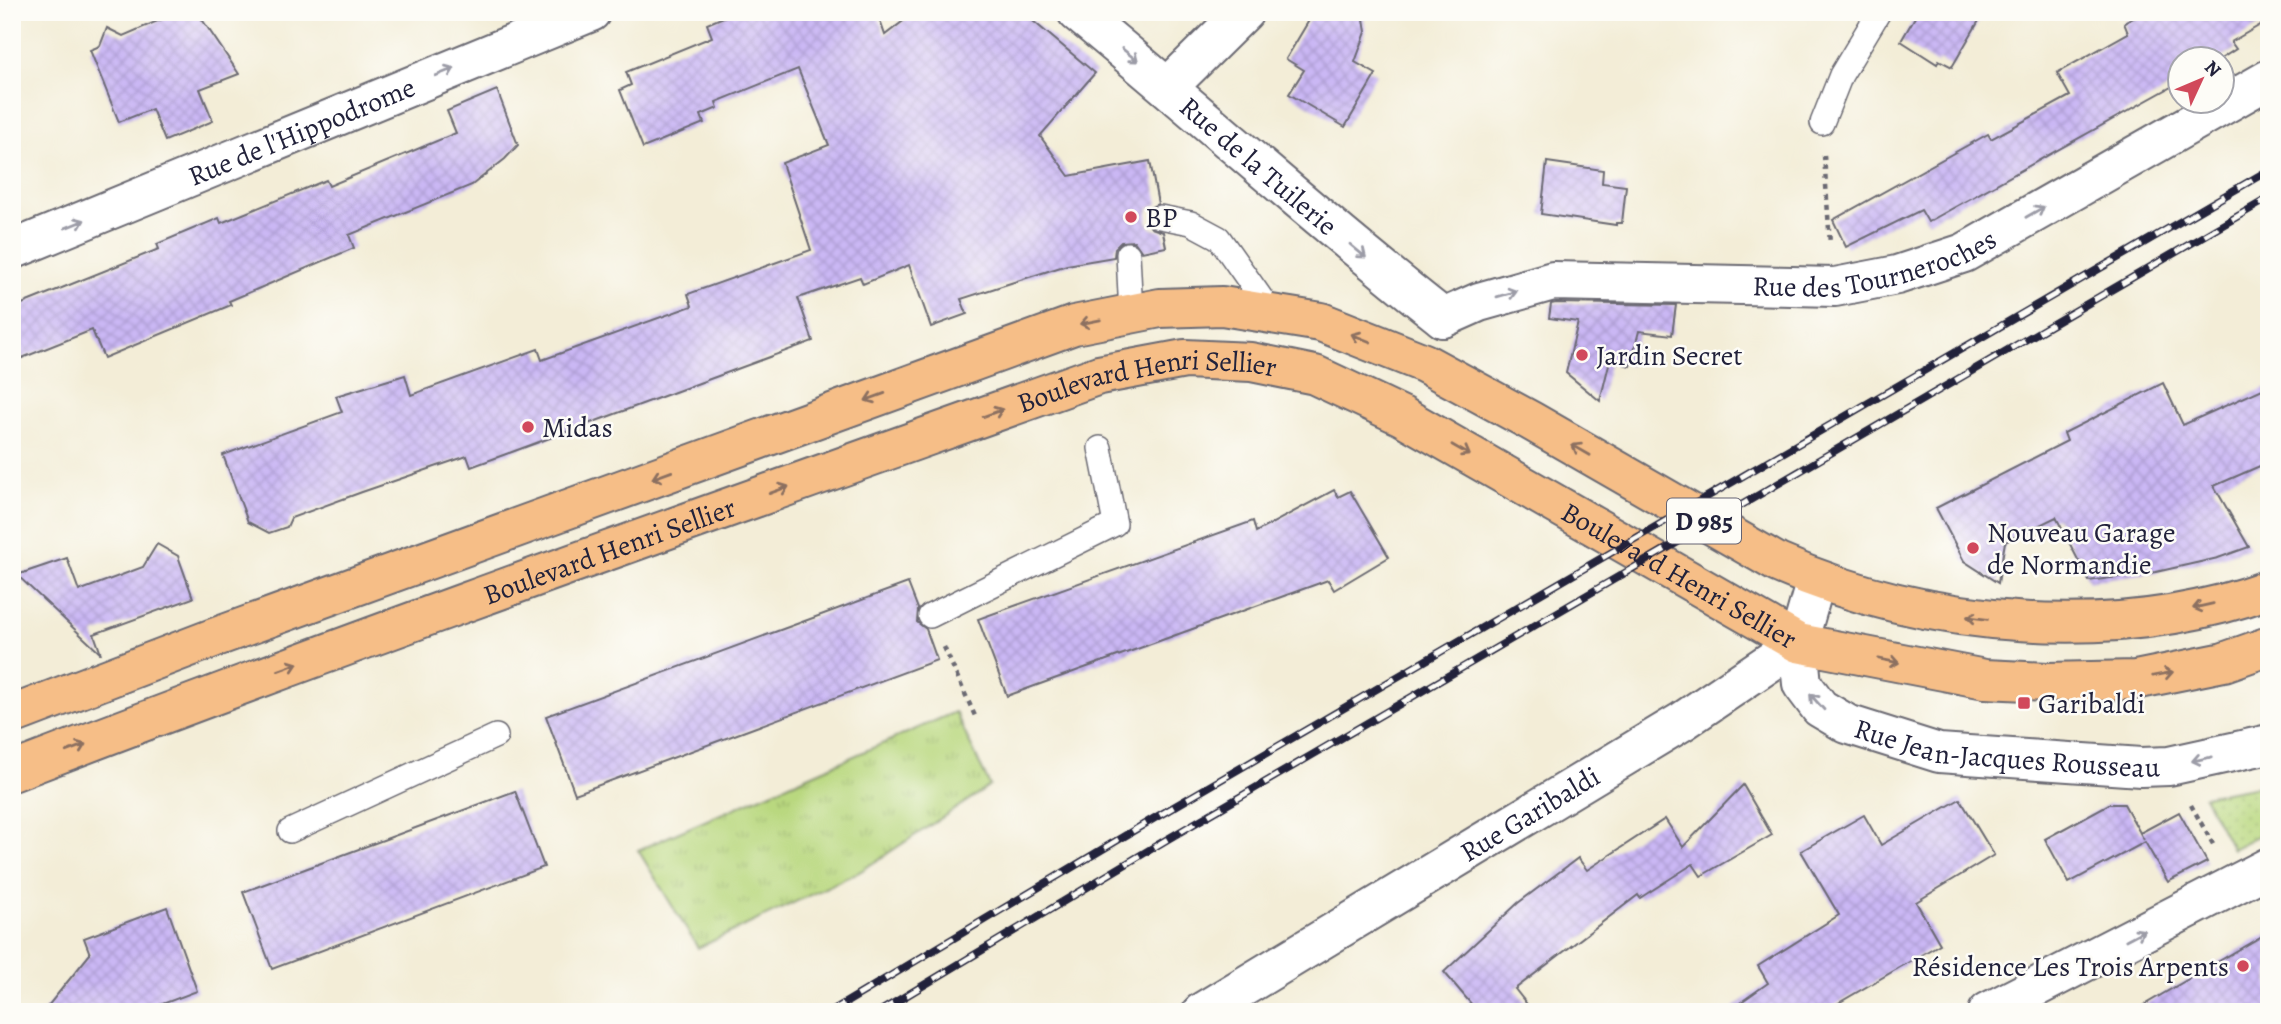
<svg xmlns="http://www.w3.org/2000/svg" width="2281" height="1024" viewBox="0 0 2281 1024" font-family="Alegreya,serif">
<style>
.park{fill:url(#park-tufts);stroke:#6e7d5d;stroke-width:2}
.garden{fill:url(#garden-dots);stroke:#6e7d5d;stroke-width:2}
.building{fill:url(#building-cross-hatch)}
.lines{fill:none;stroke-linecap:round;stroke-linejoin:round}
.lane-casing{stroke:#6b6972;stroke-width:26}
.street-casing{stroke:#6b6972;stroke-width:42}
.primary-casing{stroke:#6b6972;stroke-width:42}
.path{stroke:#6b6972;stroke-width:4.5;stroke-dasharray:5 5;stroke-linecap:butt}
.lane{stroke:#fff;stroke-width:23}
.street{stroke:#fff;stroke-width:38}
.primary{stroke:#f6be87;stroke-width:38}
.rail-casing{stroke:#22223b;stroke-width:8}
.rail{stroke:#fdfcf7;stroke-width:5;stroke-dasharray:16;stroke-linecap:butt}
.oneway{stroke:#9c9ca7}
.oneway2{stroke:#8c7061}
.poi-dot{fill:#d1495b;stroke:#fdfcf7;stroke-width:2.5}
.labels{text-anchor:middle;stroke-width:5;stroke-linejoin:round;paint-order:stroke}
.shield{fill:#fdfcf7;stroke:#646373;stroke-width:2}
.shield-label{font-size:26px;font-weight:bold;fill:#22223b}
.street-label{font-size:28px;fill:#22223b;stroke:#fdfcf7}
.poi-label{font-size:28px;fill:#22223b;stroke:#fdfcf7;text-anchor:start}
</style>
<defs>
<pattern id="park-tufts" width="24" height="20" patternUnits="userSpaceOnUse" patternTransform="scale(1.75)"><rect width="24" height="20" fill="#b9d87f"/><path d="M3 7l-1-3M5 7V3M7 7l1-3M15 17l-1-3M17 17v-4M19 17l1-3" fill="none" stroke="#9fb96f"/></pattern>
<pattern id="garden-dots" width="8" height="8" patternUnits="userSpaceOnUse" patternTransform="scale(1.75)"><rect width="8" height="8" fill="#b9d87f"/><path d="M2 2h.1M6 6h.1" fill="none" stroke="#9fb96f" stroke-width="1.8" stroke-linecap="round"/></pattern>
<pattern id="building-cross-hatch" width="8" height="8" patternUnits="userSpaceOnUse" patternTransform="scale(1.75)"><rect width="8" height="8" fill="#cab7f4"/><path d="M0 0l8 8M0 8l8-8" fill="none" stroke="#ad9dd2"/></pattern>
</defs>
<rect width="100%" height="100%" fill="#fdfcf7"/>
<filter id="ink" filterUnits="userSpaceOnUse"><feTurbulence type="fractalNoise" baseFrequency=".0143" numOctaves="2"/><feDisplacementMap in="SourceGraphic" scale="14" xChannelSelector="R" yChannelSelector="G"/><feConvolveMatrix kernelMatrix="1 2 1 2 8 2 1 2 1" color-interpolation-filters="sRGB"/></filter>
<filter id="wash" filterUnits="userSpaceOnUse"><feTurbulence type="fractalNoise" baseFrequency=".00686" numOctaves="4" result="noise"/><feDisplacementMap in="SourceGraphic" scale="28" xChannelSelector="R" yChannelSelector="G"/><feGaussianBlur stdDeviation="1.57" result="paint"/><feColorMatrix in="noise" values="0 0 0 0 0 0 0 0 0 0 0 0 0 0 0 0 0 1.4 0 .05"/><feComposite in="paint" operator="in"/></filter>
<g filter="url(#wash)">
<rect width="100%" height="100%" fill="#f3edd7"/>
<polygon class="park" points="955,712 990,786 861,871 698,948 638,850"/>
<polygon class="garden" points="2269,784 2269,830 2232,849 2204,796"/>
<g id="blocks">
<g class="building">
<polygon points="169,12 197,12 239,74 200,89 213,121 165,141 152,109 119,122 90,50 100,46 107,28 123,36 167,17"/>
<polygon points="735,12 877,12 885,35 915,12 1033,12 1033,21 1095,73 1040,136 1069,176 1150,161 1158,204 1149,208 1147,221 1151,228 1163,232 1166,247 1142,252 1134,241 1121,242 1115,248 1114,257 1067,265 961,299 967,314 931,327 909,265 863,284 860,277 798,298 813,341 471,467 467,456 362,492 291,518 287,527 269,533 248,522 223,455 342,412 336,396 405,375 411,395 538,349 542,360 692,306 688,294 811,250 782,163 829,145 798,69 716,102 718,108 701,115 704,123 643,148 620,90 631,85 626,72 712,37 707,24"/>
<polygon points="1314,12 1363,12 1366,32 1355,62 1376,74 1345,127 1289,94 1304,70 1286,59"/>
<polygon points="1918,12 1984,12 1952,67 1939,60 1937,64 1901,41"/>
<polygon points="2144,12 2269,12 2269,20 2231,42 2236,49 2219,60 2180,60 2180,82 1928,222 1921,210 1846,247 1833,220 1988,134 1991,139 2070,96 2057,73 2128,33 2124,23"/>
<polygon points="497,90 518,145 505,159 472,185 349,235 354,248 229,301 231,305 104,358 92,330 12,362 12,308 159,249 157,244 219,218 221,223 326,180 329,186 456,133 447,111"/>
<polygon points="1547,162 1603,170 1602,183 1626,186 1622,223 1616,223 1616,225 1541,214"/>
<polygon points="1556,303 1676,305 1672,335 1639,331 1630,366 1610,360 1600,401 1566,373 1578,322 1549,318 1551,304"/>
<polygon points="2163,383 2183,425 2269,386 2269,462 2214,486 2249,547 2218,558 2156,572 2089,581 2056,517 2005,542 1998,583 1964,561 1936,508 2067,441 2064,433"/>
<polygon points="1334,490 1338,497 1350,491 1389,557 1334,590 1328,580 1007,696 978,619 1253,521 1256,532"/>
<polygon points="157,544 178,556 193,598 94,634 101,654 17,575 67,558 79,591 143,567"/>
<polygon points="908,583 918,609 917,622 926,629 937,660 575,794 546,716"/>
<polygon points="1743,785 1772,835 1701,876 1693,864 1640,898 1638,895 1515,989 1533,1012 1478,1012 1444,972 1518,903 1578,858 1587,870 1665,819 1683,847"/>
<polygon points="515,791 544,867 272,969 243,892"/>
<polygon points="1960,799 1994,855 1916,902 1940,944 1823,1012 1727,1012 1768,983 1758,966 1839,915 1801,851 1864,815 1881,845"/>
<polygon points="2109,804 2124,804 2144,840 2140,833 2179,812 2207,862 2168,882 2145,842 2069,883 2045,839"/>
<polygon points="167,907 197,991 157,1006 153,1012 43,1012 90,954 84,938"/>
<polygon points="2269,932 2269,1012 2132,1012"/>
</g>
</g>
</g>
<g filter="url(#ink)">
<use href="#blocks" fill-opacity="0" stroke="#6b6972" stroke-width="2"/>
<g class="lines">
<defs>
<g id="lane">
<polyline points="1822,123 1841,75 1879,12"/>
<polyline points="1160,217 1191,223 1219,238 1273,315"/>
<polyline points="1128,254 1131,314"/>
<polyline points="930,616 1115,524 1100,448"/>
<polyline points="290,831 496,736"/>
</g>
<g id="street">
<path id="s1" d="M 1077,12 C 1200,113 1318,220 1443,318"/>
<polyline points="1168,87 1244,12"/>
<path id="s2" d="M 12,250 L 591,12"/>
<path id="s3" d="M 1443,318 L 1479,302 L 1553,281 L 1835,287 L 1897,275 L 1964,253 L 2269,79"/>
<path id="s4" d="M 1798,643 L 1802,684 L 1820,708 L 1847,724 L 1939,753 L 2141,767 L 2169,766 L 2269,744"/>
<path id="s5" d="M 1202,1012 L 1683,721 L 1798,643 L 1816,580"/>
<polyline points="1988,1012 2269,867"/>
</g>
<g id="primary">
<path d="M 12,715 L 216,637 L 1074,325 L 1160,308 L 1222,306 L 1321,322 L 1424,363 L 1531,421 L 1778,563 C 1926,628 2116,645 2269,589"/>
<path id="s6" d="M 12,772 C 372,633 736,505 1099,375 L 1185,359 L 1251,362 L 1315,375 L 1402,416 L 1798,643 L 1985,679 L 2048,682 L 2135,680 L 2224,662 L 2269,646"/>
</g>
</defs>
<use href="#lane" class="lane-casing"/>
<use href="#street" class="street-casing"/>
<use href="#primary" class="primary-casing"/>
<g class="path">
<polyline points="1824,155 1830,244"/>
<polyline points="944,647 975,716"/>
<polyline points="2191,805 2214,846"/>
</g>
<use href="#lane" class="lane"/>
<use href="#street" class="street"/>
<use href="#primary" class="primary"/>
<defs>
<g id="rail">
<polyline points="830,1012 1153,819 2269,170"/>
<polyline points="879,1012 1166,840 2269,198"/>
</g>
</defs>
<use href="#rail" class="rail-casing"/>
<use href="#rail" class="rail"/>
</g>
<defs><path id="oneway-shaft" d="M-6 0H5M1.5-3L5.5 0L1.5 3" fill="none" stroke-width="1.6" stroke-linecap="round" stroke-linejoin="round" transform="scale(1.75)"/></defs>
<g class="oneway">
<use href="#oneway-shaft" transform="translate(1130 55) rotate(39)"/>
<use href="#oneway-shaft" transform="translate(445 72) rotate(-22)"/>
<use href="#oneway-shaft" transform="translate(2035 212) rotate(-30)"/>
<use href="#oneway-shaft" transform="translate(75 224) rotate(-22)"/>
<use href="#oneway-shaft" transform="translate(1358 251) rotate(40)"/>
<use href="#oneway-shaft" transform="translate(1507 294) rotate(-16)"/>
<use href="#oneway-shaft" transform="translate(1817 702) rotate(-132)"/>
<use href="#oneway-shaft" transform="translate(2202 759) rotate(168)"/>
<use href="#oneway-shaft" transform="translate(2135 935) rotate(-28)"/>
</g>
<g class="oneway2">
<use href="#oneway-shaft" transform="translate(1090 322) rotate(169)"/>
<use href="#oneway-shaft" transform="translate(1361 338) rotate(-158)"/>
<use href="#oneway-shaft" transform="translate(875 397) rotate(160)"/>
<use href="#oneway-shaft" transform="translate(993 413) rotate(-20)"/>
<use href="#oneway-shaft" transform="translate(1461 450) rotate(30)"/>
<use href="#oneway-shaft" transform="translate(1581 450) rotate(-150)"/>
<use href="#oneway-shaft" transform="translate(662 475) rotate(160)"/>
<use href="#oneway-shaft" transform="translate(779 490) rotate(-20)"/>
<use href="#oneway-shaft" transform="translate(2203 606) rotate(167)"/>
<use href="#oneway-shaft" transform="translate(1977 618) rotate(-172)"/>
<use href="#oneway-shaft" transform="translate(1889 661) rotate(11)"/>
<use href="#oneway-shaft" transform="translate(288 667) rotate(-20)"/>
<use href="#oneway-shaft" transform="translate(2163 674) rotate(-11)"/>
<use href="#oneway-shaft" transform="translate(76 748) rotate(-21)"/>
</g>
</g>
<g class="poi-dot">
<circle cx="1131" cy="217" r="7"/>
<circle cx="1582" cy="355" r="7"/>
<circle cx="528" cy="427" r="7"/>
<circle cx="1973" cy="548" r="7"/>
<rect x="2017" y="696" width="14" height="14" rx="3.5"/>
<circle cx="2243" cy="966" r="7"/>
</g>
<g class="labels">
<rect class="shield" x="1667" y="498.5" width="74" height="45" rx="5"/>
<g class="shield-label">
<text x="1704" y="530">D 985</text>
</g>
<g class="street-label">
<text dy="10" stroke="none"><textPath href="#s2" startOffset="313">Rue de l'Hippodrome</textPath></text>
<text dy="10" stroke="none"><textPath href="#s1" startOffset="238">Rue de la Tuilerie</textPath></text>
<text dy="10" stroke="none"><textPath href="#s3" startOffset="441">Rue des Tourneroches</textPath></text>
<text dy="10" stroke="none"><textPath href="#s6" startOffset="1204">Boulevard Henri Sellier</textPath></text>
<text dy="10" stroke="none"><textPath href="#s6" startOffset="637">Boulevard Henri Sellier</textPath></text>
<text dy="10" stroke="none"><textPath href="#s6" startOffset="1792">Boulevard Henri Sellier</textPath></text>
<text dy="10" stroke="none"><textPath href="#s4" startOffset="266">Rue Jean-Jacques Rousseau</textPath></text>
<text dy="10" stroke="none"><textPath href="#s5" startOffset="383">Rue Garibaldi</textPath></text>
</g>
<g class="poi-label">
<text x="1145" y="227">BP</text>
<text x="1596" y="365">Jardin Secret</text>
<text x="542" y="437">Midas</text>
<text x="1987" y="542">Nouveau Garage<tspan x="1987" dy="32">de Normandie</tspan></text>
<text x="2038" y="713">Garibaldi</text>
<text x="2229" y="976" text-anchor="end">Résidence Les Trois Arpents</text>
</g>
</g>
<rect width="2281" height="1024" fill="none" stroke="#fdfcf7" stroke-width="42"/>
<g transform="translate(2201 80) rotate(46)"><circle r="33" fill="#fdfcf7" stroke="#a5a5ac" stroke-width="2"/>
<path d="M0-5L12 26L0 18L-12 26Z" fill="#d1495b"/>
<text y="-10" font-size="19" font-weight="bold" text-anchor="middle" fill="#22223b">N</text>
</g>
</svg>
